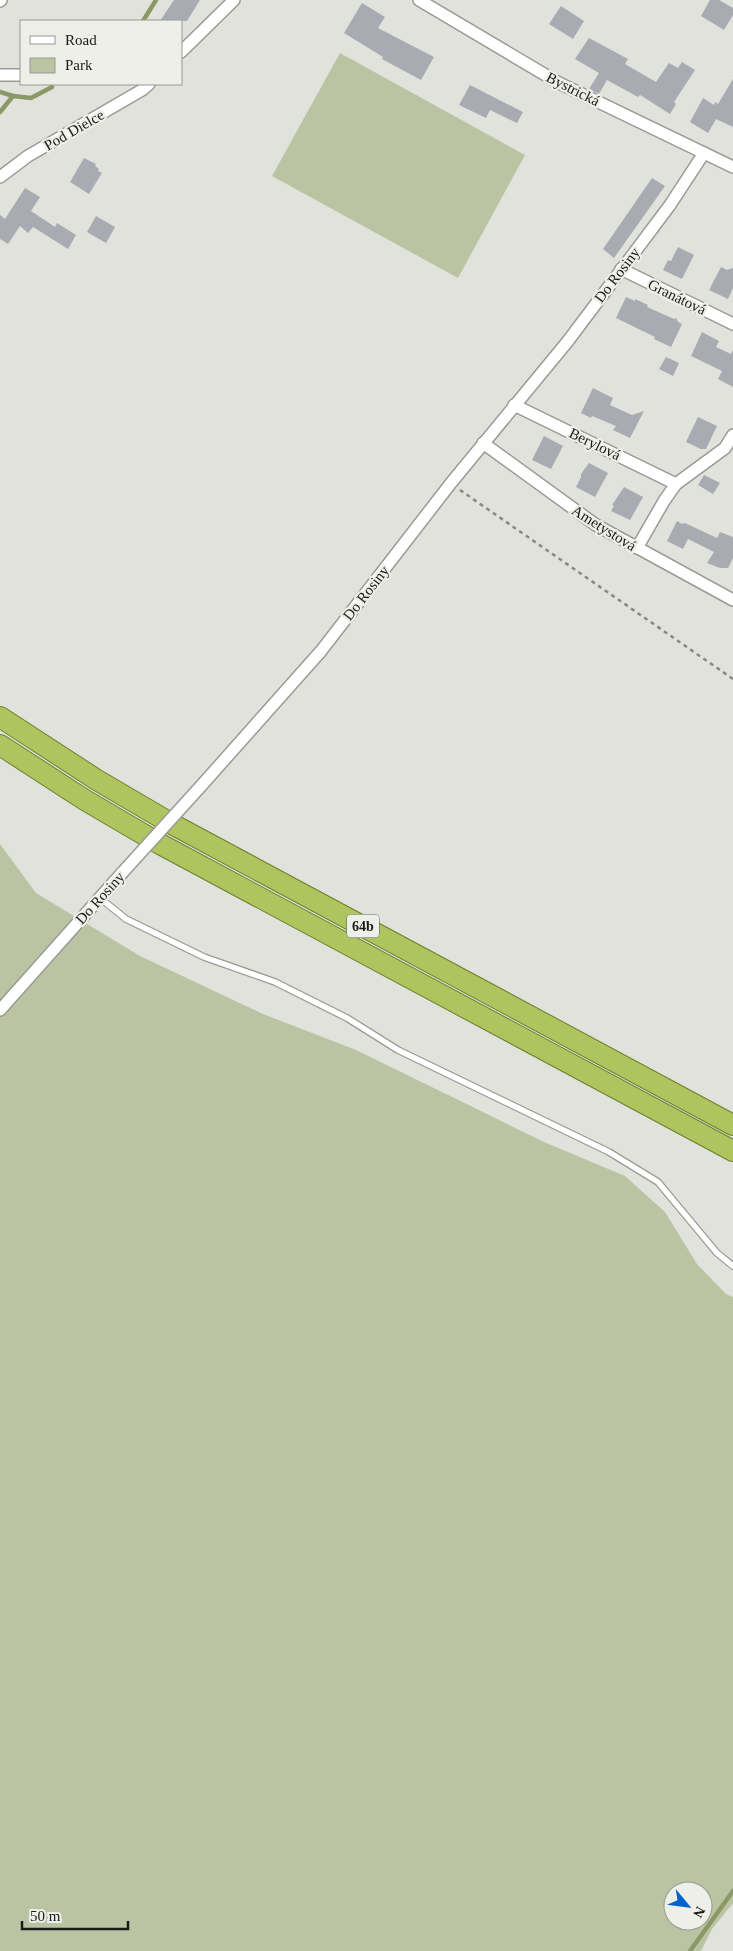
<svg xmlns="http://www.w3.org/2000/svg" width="733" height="1951" viewBox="0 0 733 1951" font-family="Georgia,serif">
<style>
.green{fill:#bac4a3;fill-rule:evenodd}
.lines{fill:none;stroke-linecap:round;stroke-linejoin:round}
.stream{stroke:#8b9967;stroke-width:4.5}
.building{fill:#a8acb2}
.service-casing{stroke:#999b95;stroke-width:8}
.minor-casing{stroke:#999b95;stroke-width:14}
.trunk-casing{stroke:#6d7f2c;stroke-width:22}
.path{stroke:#888984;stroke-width:2.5;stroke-dasharray:4 4;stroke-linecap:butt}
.service{stroke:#fff;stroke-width:5.5}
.minor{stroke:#fff;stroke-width:11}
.trunk{stroke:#aec45f;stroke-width:20}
.minor-bridge-casing{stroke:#999b95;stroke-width:14;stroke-linecap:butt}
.minor-bridge{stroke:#fff;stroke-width:11}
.labels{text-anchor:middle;stroke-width:4.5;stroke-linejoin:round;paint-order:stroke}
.shield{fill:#edefe8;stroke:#595b56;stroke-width:1}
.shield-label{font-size:14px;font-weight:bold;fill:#1a1b18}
.street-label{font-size:15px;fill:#1a1b18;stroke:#edefe8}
</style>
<rect width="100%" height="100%" fill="#e0e2db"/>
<g class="green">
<polygon points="340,53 525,155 458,278 272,176"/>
<path d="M 0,844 L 36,893 L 140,956 L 263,1014 L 356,1050 L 544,1142 L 625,1176 L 665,1212 L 697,1264 L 726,1294 L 733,1297 L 733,1903 L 712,1929 L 701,1951 L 0,1951 ZM 673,1891 L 703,1891 L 703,1921 L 673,1921 Z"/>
</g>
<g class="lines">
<g class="stream">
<polyline points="143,21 156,0"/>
<polyline points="0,92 13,96"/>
<polyline points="0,112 13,96 31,98 52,87"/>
<polyline points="690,1951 733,1891"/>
</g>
</g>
<g class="building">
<polygon points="174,0 200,0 187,21 160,21"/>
<polygon points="710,0 719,0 733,8 733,15 724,30 701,16"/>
<polygon points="362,3 385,17 378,28 434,57 421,80 382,59 383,57 344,33"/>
<polygon points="561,6 584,21 573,39 549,24"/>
<polygon points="589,38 628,59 625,64 656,82 669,63 678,68 682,62 695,70 674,102 676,104 670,114 640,95 638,97 607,80 599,94 589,89 599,73 575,59"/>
<polygon points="733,79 733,127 716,119 708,133 690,122 703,98 714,105 715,102 718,104"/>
<polygon points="470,85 523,112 517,123 490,110 486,118 459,105"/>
<polygon points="84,158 96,164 95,166 99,169 98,171 102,173 89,194 70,182"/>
<polygon points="652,178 665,186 614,258 603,249"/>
<polygon points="25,188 40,197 31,211 55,227 57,223 76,235 68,249 33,227 28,233 20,226 8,244 0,239 0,215 5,219"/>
<polygon points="96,216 115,227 106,243 87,232"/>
<polygon points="678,247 694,255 682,279 663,270 668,260 671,261"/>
<polygon points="721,267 727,270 733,268 733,288 728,299 709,290"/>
<polygon points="626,297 635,301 635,299 648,305 647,307 674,319 676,318 678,322 682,324 671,347 654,339 655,337 616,318"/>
<polygon points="702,332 719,341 716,347 731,354 733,350 733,387 718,379 722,371 691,356"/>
<polygon points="666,357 679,363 673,376 659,369"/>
<polygon points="593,388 613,398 610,405 632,415 644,411 630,438 613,430 616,426 592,416 591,418 581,413"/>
<polygon points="698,417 717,426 706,449 701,449 686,442"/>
<polygon points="544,436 563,446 551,469 532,460"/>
<polygon points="589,463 608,473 595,497 576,487 581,477 581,474"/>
<polygon points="704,475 720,483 713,494 698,485"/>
<polygon points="624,487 643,497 630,520 611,511 614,506 612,505"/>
<polygon points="677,521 682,524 685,523 717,538 720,532 733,537 733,558 728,568 720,568 707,563 714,552 688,539 683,549 667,541"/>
</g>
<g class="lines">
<defs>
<polyline id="service" points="100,898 126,919 204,957 275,982 347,1018 398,1050 609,1152 658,1182 717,1253 733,1266"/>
<g id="minor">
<polyline points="419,0 559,83 733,167"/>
<polyline points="0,1 1,0"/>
<polyline points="181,52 234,0"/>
<polyline points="0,75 21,75"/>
<polyline points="0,177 28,156 142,90 149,84"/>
<polyline points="621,269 733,324"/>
<polyline points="514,405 676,484"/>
<polyline points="483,443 596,525 733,600"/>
<polyline points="637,548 664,501 676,484 725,448 733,435"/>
<polyline points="201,786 321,651 451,483 568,341 670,205 704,153"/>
<polyline points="0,1010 122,873"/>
</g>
<g id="trunk">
<polyline points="0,717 97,780 172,824 733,1125"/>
<polyline points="0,745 85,800 160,844 733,1151"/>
</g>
</defs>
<use href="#service" class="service-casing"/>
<use href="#minor" class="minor-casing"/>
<use href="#trunk" class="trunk-casing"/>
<polyline class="path" points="460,490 733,679"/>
<use href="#service" class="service"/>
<use href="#minor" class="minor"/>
<use href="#trunk" class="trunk"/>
<defs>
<polyline id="minor-bridge" points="122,873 201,786"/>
</defs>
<use href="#minor-bridge" class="minor-bridge-casing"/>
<use href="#minor-bridge" class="minor-bridge"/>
</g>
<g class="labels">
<rect class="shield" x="347" y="914.5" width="32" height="23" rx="4"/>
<g class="shield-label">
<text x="363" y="931">64b</text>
</g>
<g class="street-label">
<text transform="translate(573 89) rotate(27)" y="5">Bystrická</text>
<text transform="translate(74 130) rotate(-30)" y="5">Pod Dielce</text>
<text transform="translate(617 275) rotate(-53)" y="5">Do Rosiny</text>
<text transform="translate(677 297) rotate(26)" y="5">Granátová</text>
<text transform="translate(595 444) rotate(26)" y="5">Berylová</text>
<text transform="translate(604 528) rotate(32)" y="5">Ametystová</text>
<text transform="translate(366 593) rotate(-52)" y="5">Do Rosiny</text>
<text transform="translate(100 898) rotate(-48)" y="5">Do Rosiny</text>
</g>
</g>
<rect x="20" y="20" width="162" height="65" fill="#edefe8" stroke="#999a95"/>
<rect x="30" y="36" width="25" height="8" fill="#ffffff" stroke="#999a95"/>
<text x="65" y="45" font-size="15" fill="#1a1b18">Road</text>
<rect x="30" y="58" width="25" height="15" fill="#bac4a3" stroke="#999a95"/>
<text x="65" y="70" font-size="15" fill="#1a1b18">Park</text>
<g transform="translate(688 1906) rotate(119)"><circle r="24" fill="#edefe8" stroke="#999a95"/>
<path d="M0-4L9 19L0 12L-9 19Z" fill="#0562cb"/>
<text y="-8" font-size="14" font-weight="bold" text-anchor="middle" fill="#1a1b18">N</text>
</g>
<path d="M22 1921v8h106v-8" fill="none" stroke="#1a1b18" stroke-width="2.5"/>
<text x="30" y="1921" font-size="15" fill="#1a1b18" stroke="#edefe8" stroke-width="4" paint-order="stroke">50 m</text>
</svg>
